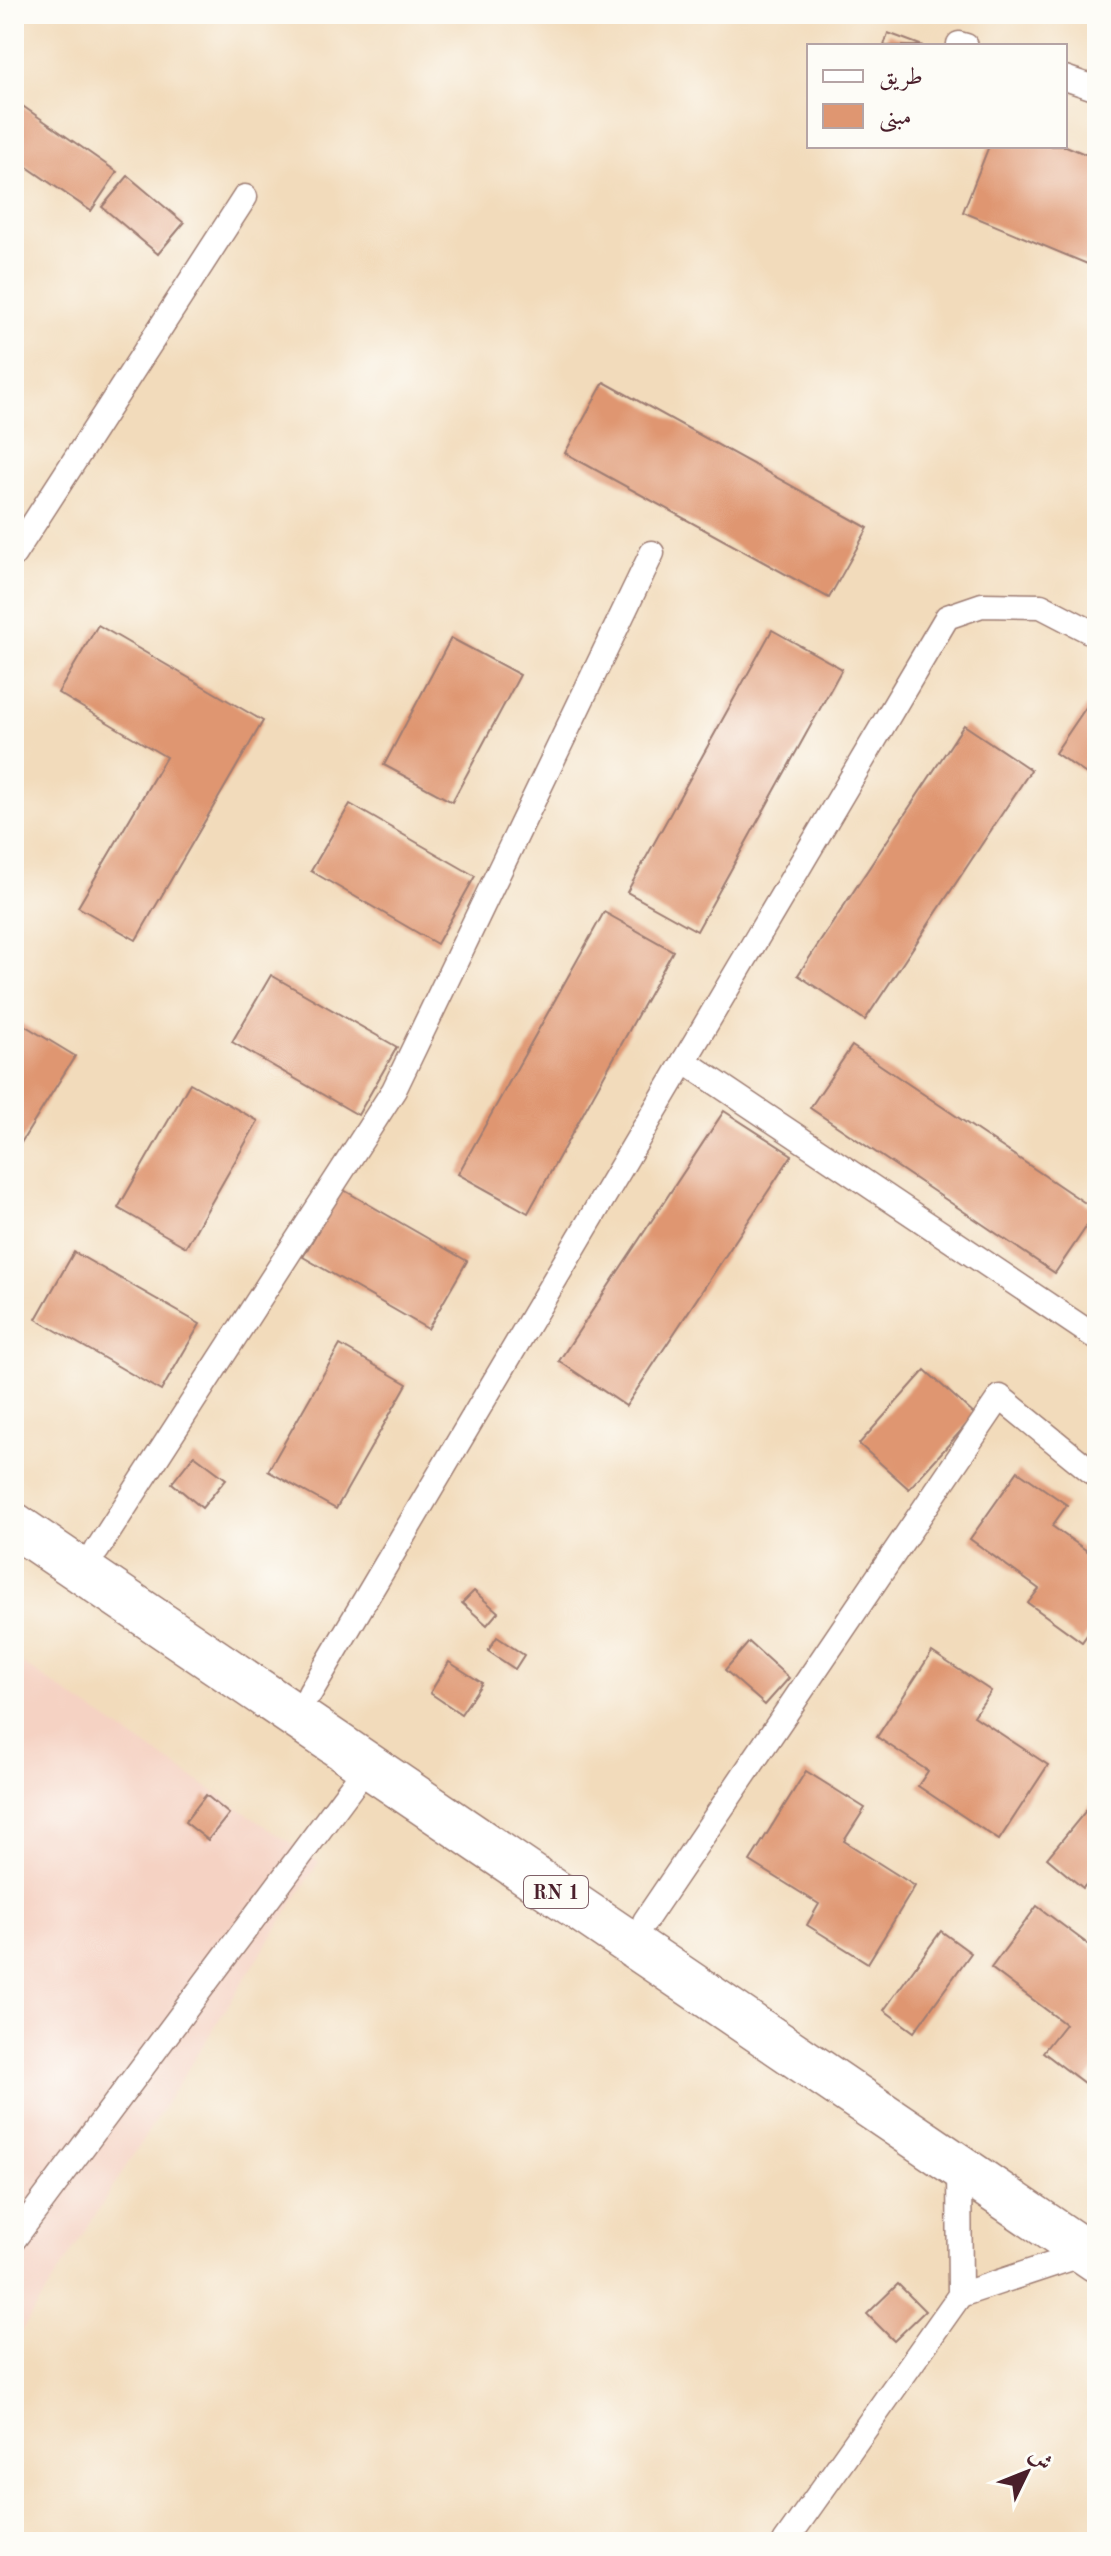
<svg xmlns="http://www.w3.org/2000/svg" width="1111" height="2556" viewBox="0 0 1111 2556" font-family="'Old Standard TT',Amiri,serif">
<style>
.built{fill:#f5d2c3}
.building{fill:#df9671}
.lines{fill:none;stroke-linecap:round;stroke-linejoin:round}
.service-casing{stroke:#9e7d73;stroke-width:27}
.primary-casing{stroke:#9e7d73;stroke-width:47}
.service{stroke:#fff;stroke-width:24}
.primary{stroke:#fff;stroke-width:44}
.labels{text-anchor:middle;stroke-width:8;stroke-linejoin:round;paint-order:stroke}
.shield{fill:#fdfcf7;stroke:#806168;stroke-width:2}
.shield-label{font-size:20px;font-weight:bold;fill:#4a1f2b}
</style>
<rect width="100%" height="100%" fill="#fdfcf7"/>
<filter id="ink" filterUnits="userSpaceOnUse"><feTurbulence type="fractalNoise" baseFrequency=".0125" numOctaves="2"/><feDisplacementMap in="SourceGraphic" scale="16" xChannelSelector="R" yChannelSelector="G"/><feConvolveMatrix kernelMatrix="1 2 1 2 8 2 1 2 1" color-interpolation-filters="sRGB"/></filter>
<filter id="wash" filterUnits="userSpaceOnUse"><feTurbulence type="fractalNoise" baseFrequency=".006" numOctaves="4" result="noise"/><feDisplacementMap in="SourceGraphic" scale="32" xChannelSelector="R" yChannelSelector="G"/><feGaussianBlur stdDeviation="1.8" result="paint"/><feColorMatrix in="noise" values="0 0 0 0 0 0 0 0 0 0 0 0 0 0 0 0 0 1.4 0 .05"/><feComposite in="paint" operator="in"/></filter>
<g filter="url(#wash)">
<rect width="100%" height="100%" fill="#f2dbbb"/>
<polygon class="built" points="14,1658 319,1862 14,2343"/>
<g id="blocks">
<g class="building">
<polygon points="888,33 923,46 884,46"/>
<polygon points="14,100 117,172 91,211 14,158"/>
<polygon points="989,146 1066,146 1097,159 1097,268 963,212"/>
<polygon points="128,176 184,223 158,254 102,207"/>
<polygon points="604,382 868,528 829,598 565,453"/>
<polygon points="98,625 263,721 136,940 78,907 166,757 58,693"/>
<polygon points="772,630 842,669 697,931 627,892"/>
<polygon points="451,638 520,675 452,802 384,765"/>
<polygon points="1097,691 1097,781 1055,753"/>
<polygon points="964,725 1031,770 865,1020 798,975"/>
<polygon points="350,804 475,876 437,944 311,871"/>
<polygon points="604,912 673,951 528,1213 458,1174"/>
<polygon points="271,975 397,1047 358,1115 232,1042"/>
<polygon points="14,1019 75,1056 14,1154"/>
<polygon points="852,1046 1097,1211 1055,1273 810,1108"/>
<polygon points="190,1083 258,1121 186,1247 118,1208"/>
<polygon points="724,1111 792,1155 626,1406 559,1361"/>
<polygon points="342,1189 467,1261 428,1329 303,1257"/>
<polygon points="74,1252 200,1324 161,1391 36,1319"/>
<polygon points="340,1345 407,1384 336,1509 268,1471"/>
<polygon points="925,1370 975,1415 909,1489 859,1444"/>
<polygon points="194,1455 226,1479 202,1508 172,1483"/>
<polygon points="1018,1471 1067,1505 1052,1526 1097,1558 1097,1621 1082,1642 1028,1603 1039,1589 970,1539"/>
<polygon points="474,1591 498,1612 487,1625 462,1603"/>
<polygon points="497,1637 524,1655 515,1669 488,1651"/>
<polygon points="749,1642 789,1678 765,1705 725,1670"/>
<polygon points="932,1652 991,1691 974,1716 1048,1765 999,1840 918,1786 928,1771 877,1737"/>
<polygon points="449,1662 482,1683 461,1714 430,1693"/>
<polygon points="806,1771 865,1808 844,1841 915,1886 868,1963 807,1925 819,1904 750,1861"/>
<polygon points="206,1795 229,1814 208,1840 185,1822"/>
<polygon points="1097,1797 1097,1871 1083,1888 1047,1858"/>
<polygon points="1037,1906 1097,1951 1097,2066 1084,2083 1043,2052 1065,2024 991,1968"/>
<polygon points="941,1931 971,1953 914,2032 884,2010"/>
<polygon points="898,2284 925,2311 894,2341 867,2314"/>
</g>
</g>
</g>
<g filter="url(#ink)">
<use href="#blocks" fill-opacity="0" stroke="#9e7d73" stroke-width="2"/>
<g class="lines">
<defs>
<g id="service">
<polyline points="959,44 966,46"/>
<polyline points="1065,78 1097,89"/>
<polyline points="14,554 245,197"/>
<polyline points="684,1061 1097,1338"/>
<polyline points="97,1550 394,1090 652,553"/>
<polyline points="310,1693 947,617 982,605 1041,606 1097,635"/>
<polyline points="645,1921 1000,1397 1097,1476"/>
<polyline points="14,2239 368,1765"/>
<polyline points="960,2295 1087,2253"/>
<polyline points="785,2542 960,2295 959,2165"/>
</g>
<polyline id="primary" points="14,1525 1097,2260"/>
</defs>
<use href="#service" class="service-casing"/>
<use href="#primary" class="primary-casing"/>
<use href="#service" class="service"/>
<use href="#primary" class="primary"/>
</g>
</g>
<g class="labels">
<rect class="shield" x="524" y="1876" width="64" height="32" rx="6"/>
<g class="shield-label">
<text x="556" y="1899">RN 1</text>
</g>
</g>
<rect width="1111" height="2556" fill="none" stroke="#fdfcf7" stroke-width="48"/>
<rect x="807" y="44" width="260" height="104" fill="#fdfcf7" stroke="#b5a4a5" stroke-width="2"/>
<rect x="823" y="70" width="40" height="12" fill="#ffffff" stroke="#b5a4a5" stroke-width="2"/>
<text x="879" y="84" font-size="24" fill="#4a1f2b">طريق</text>
<rect x="823" y="104" width="40" height="24" fill="#df9671" stroke="#b5a4a5" stroke-width="2"/>
<text x="879" y="124" font-size="24" fill="#4a1f2b">مبنى</text>
<g transform="translate(1027 2472) rotate(47)" stroke="#fdfcf7" stroke-width="6" paint-order="stroke">
<path d="M0-6L14 30L0 20L-14 30Z" fill="#4a1f2b"/>
<text y="-12" font-size="22" font-weight="bold" text-anchor="middle" fill="#4a1f2b">ش</text>
</g>
</svg>
